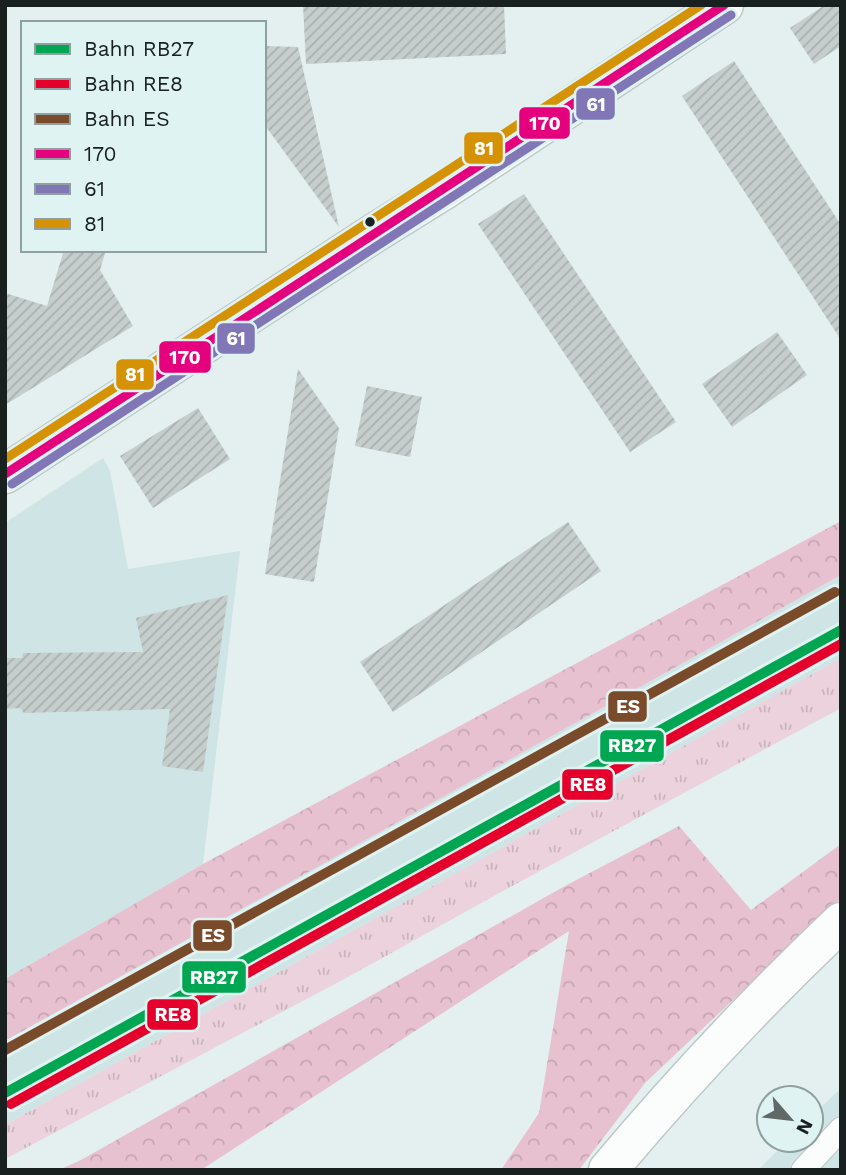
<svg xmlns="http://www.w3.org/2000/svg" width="846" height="1175" viewBox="0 0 846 1175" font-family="'Work Sans',sans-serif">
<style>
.built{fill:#cfe4e4}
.grass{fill:url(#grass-tufts)}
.forest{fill:url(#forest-crowns)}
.building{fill:url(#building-hatch)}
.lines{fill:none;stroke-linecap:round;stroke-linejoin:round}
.lane-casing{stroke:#bfc7c7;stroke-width:25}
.street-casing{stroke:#bfc7c7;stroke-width:41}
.primary-casing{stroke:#bfc7c7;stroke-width:41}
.lane{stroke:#fbfdfd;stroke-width:23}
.street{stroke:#fbfdfd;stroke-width:38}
.primary{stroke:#fbfdfd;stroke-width:38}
.bus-1-casing{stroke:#e0f3f3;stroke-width:14}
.bus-2-casing{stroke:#e0f3f3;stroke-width:14}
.bus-3-casing{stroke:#e0f3f3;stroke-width:14}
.bus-1{stroke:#e5007d;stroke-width:9}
.bus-2{stroke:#8177b6;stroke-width:9}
.bus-3{stroke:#d69205;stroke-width:9}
.rail-1-casing{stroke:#e0f3f3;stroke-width:16}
.rail-2-casing{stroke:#e0f3f3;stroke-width:16}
.rail-3-casing{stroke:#e0f3f3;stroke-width:16}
.rail-1{stroke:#00a651;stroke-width:10}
.rail-2{stroke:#e4002b;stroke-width:10}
.rail-3{stroke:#7a4b2a;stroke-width:10}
.bus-dot{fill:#192020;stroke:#e0f3f3;stroke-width:2.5}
.line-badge{stroke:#e0f3f3;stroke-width:2.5}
.badge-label{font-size:19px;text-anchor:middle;font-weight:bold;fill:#fff}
</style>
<defs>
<pattern id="grass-tufts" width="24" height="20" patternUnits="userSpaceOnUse" patternTransform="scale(1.75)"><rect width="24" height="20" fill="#ebd2dc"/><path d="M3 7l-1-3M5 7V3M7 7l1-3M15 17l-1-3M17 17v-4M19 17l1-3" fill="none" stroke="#c9b4bc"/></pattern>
<pattern id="forest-crowns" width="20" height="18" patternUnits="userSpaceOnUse" patternTransform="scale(1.75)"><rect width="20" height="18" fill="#e8c1d1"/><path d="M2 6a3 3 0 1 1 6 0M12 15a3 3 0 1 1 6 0" fill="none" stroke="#c6a6b3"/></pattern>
<pattern id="building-hatch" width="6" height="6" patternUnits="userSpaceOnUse" patternTransform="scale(1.75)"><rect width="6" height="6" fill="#c5cdcd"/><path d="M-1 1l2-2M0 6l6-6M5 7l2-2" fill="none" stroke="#a9b0b0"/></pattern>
</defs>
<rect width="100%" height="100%" fill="#e4efef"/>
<g class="built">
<polygon points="103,458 110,471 128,569 240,551 203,864 5,979 5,523"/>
<polygon points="841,575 841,658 5,1125 5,1041"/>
<polygon points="841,1088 841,1170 758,1170 788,1140 811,1140 811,1117"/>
</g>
<polygon class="grass" points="841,658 841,708 501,892 348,977 5,1159 5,1125"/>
<g class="forest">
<polygon points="841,521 841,575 5,1041 5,979 203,864"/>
<polygon points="679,826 751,910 841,844 841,898 645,1083 579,1170 501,1170 539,1113 569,931 201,1170 59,1170 81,1160 563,887"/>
</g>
<g class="building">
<polygon points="303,5 504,5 506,54 306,64"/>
<polygon points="825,5 841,5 841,46 814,64 790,28"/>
<polygon points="264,46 298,47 339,227 264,124"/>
<polygon points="734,61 841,225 841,340 682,96"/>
<polygon points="524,194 676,422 630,452 478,224"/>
<polygon points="64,250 106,250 100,270 133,326 5,405 5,293 47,306"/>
<polygon points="777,332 807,375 732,427 702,384"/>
<polygon points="298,369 339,428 314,582 265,574"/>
<polygon points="367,386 422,397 410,457 355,446"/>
<polygon points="198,408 230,459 153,508 120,456"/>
<polygon points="568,522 601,571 393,712 360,662"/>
<polygon points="228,595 203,772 162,766 170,709 24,713 20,708 5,709 5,658 22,658 23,653 143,652 136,618"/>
</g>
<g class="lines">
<defs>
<polyline id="lane" points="803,1170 841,1129"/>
<polyline id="street" points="5,474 376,232 447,188 724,5"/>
<path id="primary" d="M 608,1170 C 681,1083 759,1000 841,922"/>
</defs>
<use href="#lane" class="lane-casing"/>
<use href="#street" class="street-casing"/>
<use href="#primary" class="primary-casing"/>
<use href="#lane" class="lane"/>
<use href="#street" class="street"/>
<use href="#primary" class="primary"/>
<defs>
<path id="bus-1" d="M 5,474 C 245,318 485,163 724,5"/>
<path id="bus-2" d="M 12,484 C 251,328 492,173 731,15"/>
<path id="bus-3" d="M 5,459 C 237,308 470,158 701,5"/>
</defs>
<use href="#bus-1" class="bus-1-casing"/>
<use href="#bus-2" class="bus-2-casing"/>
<use href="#bus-3" class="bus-3-casing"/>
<use href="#bus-1" class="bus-1"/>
<use href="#bus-2" class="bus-2"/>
<use href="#bus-3" class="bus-3"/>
<defs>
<polyline id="rail-1" points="5,1093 841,630"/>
<polyline id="rail-2" points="11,1104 841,644"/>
<polyline id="rail-3" points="5,1050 835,592"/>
</defs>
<use href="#rail-1" class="rail-1-casing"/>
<use href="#rail-2" class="rail-2-casing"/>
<use href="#rail-3" class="rail-3-casing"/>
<use href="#rail-1" class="rail-1"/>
<use href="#rail-2" class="rail-2"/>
<use href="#rail-3" class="rail-3"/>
</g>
<circle class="bus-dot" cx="370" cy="222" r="6"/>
<g class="line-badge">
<rect x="575" y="87" width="41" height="34" rx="7" fill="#8177b6"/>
<rect x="518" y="106" width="53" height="34" rx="7" fill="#e5007d"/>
<rect x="463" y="131" width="41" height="34" rx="7" fill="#d69205"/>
<rect x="216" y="322" width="40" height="33" rx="7" fill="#8177b6"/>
<rect x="158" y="340" width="54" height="34" rx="7" fill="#e5007d"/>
<rect x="115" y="358" width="40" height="33" rx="7" fill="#d69205"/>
<rect x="607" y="690" width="41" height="33" rx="7" fill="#7a4b2a"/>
<rect x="599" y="729" width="66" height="34" rx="7" fill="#00a651"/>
<rect x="561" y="768" width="53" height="33" rx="7" fill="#e4002b"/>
<rect x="192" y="919" width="41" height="33" rx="7" fill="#7a4b2a"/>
<rect x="181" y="960" width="66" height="34" rx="7" fill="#00a651"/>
<rect x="146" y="998" width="53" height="33" rx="7" fill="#e4002b"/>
</g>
<g class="badge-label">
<text x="596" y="111">61</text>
<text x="545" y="130">170</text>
<text x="484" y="155">81</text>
<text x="236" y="345">61</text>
<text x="185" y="364">170</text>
<text x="135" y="381">81</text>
<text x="628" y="713">ES</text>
<text x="632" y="752">RB27</text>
<text x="588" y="791">RE8</text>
<text x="213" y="942">ES</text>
<text x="214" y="984">RB27</text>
<text x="173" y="1021">RE8</text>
</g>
<rect width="846" height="1175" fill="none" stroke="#192020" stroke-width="14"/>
<rect x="21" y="21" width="245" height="231" fill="#e0f3f3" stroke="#909f9f" stroke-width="2"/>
<rect x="35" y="44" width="35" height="10" fill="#00a651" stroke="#909f9f" stroke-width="2"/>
<text x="84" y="56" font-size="21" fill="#192020">Bahn RB27</text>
<rect x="35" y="79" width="35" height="10" fill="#e4002b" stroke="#909f9f" stroke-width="2"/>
<text x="84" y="91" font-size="21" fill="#192020">Bahn RE8</text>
<rect x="35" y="114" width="35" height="10" fill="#7a4b2a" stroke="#909f9f" stroke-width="2"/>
<text x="84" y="126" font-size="21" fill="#192020">Bahn ES</text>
<rect x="35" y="149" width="35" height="10" fill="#e5007d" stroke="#909f9f" stroke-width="2"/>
<text x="84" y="161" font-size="21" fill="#192020">170</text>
<rect x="35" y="184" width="35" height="10" fill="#8177b6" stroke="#909f9f" stroke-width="2"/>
<text x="84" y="196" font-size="21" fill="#192020">61</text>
<rect x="35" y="219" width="35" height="10" fill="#d69205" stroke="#909f9f" stroke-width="2"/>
<text x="84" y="231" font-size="21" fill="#192020">81</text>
<g transform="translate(790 1119) rotate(118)"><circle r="33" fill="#e0f3f3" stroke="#909f9f" stroke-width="2"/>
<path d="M0-5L12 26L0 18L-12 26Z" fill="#606868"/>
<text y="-10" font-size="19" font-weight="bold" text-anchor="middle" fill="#192020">N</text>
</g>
</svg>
